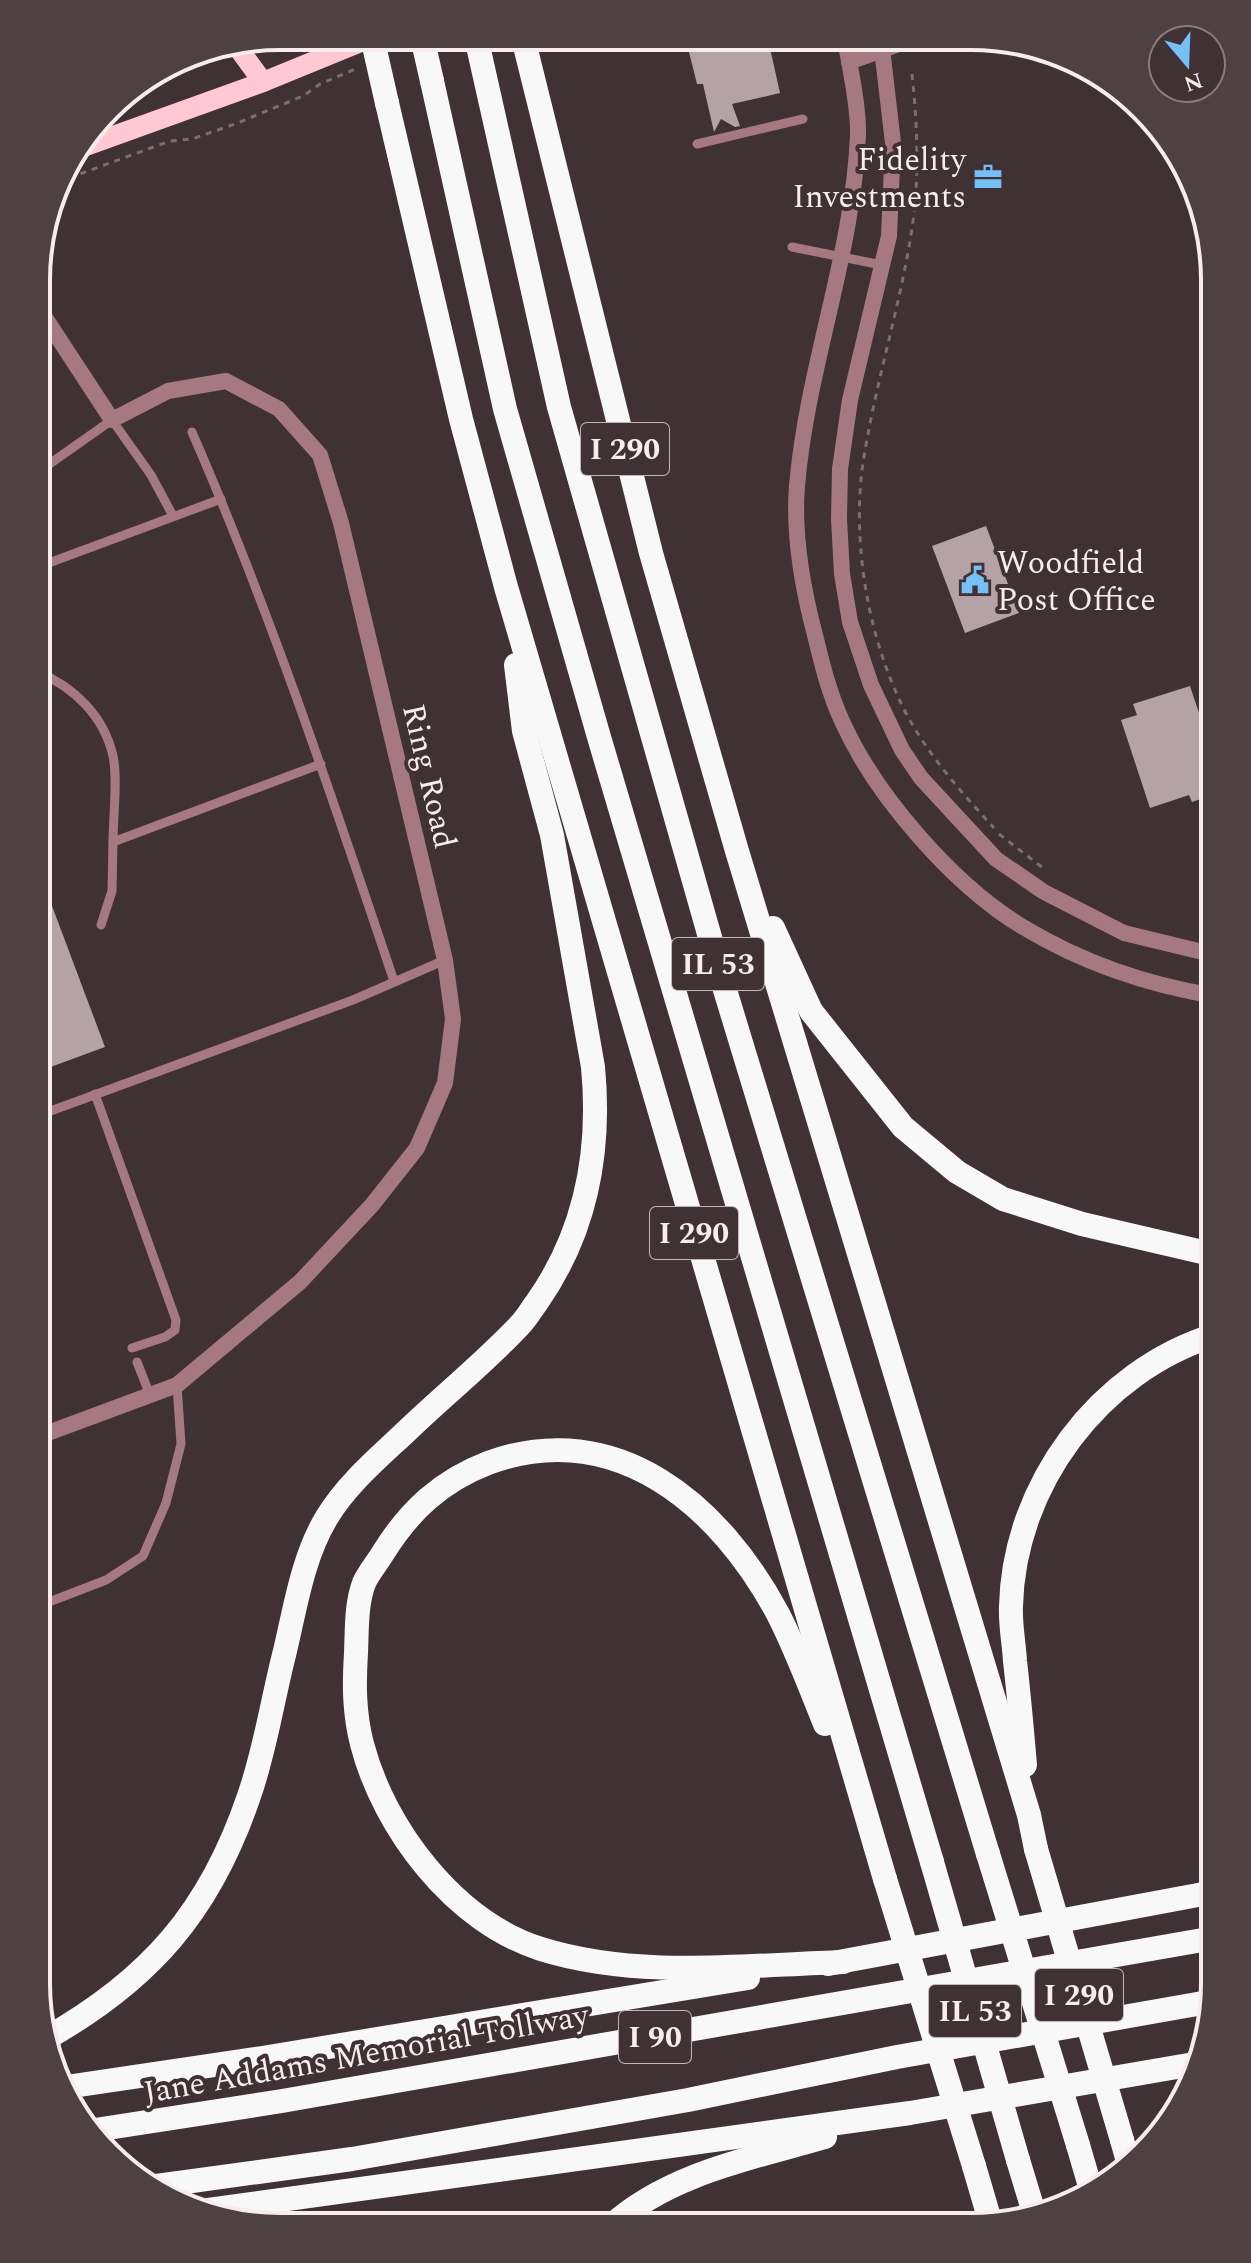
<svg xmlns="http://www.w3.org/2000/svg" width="1251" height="2263" viewBox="0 0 1251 2263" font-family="Spectral,serif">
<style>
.building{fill:#b5a2a6}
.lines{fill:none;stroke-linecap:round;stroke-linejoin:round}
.path{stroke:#7b6e70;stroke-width:3;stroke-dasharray:6 6;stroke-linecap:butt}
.service{stroke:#a67982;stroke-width:9}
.minor{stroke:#a67982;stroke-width:16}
.tertiary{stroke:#a67982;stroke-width:16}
.primary{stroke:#ffc8d2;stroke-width:20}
.motorway{stroke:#f8f8f8;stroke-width:24}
.motorway-bridge{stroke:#f8f8f8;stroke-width:24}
.labels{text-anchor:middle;stroke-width:8;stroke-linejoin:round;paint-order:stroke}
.shield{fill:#403134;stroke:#c0b5b7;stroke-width:2}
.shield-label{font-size:30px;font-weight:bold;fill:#f7edef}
.poi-label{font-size:32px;fill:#f7edef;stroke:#403134;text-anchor:end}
.street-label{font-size:32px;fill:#f7edef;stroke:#403134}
.rim{fill:none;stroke:#f7edef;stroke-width:4}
</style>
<rect width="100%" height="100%" fill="#403134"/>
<g class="building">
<polygon points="693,39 768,39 780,93 732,104 740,126 735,127 721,119 714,132 703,84 697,84 689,52 696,51"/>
<polygon points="986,526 1019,613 965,633 932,546"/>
<polygon points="1190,686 1199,713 1206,711 1215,737 1215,794 1192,802 1189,795 1150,808 1121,720 1137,715 1133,704"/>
<polygon points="37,866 105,1047 37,1072"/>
</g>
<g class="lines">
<g class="path">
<path d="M 912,74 C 917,121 919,167 914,214 C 903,300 874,384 862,470 C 853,546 868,633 900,701 C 921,747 960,791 994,828"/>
<polyline points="58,182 170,141 192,139 235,124 303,96 320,84 358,68"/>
<polyline points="999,834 1043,868"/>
</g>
<g class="service">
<polyline points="697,144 803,119"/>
<polyline points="792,247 882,265"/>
<path d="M 192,432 C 270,611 332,797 394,981"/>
<polyline points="38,472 112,420 151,475 173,516"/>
<polyline points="38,567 221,499"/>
<path d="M 38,672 C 74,687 104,716 113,756 C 118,777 113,819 113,842 L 321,764"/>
<polyline points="101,925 112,891 113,842"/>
<polyline points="95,1094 176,1320 175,1330 165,1337 132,1348"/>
<polyline points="37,1116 353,1000 445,960"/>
<polyline points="137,1362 150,1395"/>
<polyline points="36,1607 106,1580 143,1556 166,1503 181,1444 177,1385"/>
</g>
<g class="minor">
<polyline points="849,62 910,40"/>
<polyline points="37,1437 177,1385 300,1282 372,1205 417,1148 445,1083 453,1019 445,960 341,523 320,455 279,409 226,381 168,391 112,420 38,307"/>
</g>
<g class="tertiary">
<path d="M 845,40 C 850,66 859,109 858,135 C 853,255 807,367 797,486 C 793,536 802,586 815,635 C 822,664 829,693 842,721 C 875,795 953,885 1023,927 C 1081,962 1148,985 1215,996"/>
<polyline points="881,40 893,143 889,236 850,400 840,469 839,519 842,574 850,622 871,685 902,750 921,778 996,859 1044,892 1124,933 1215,955"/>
</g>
<g class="primary">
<polyline points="236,45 263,82"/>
<polyline points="80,148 263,82 373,37"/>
</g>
<g class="motorway">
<polyline points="476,37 559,407 725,990 988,1854"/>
<polyline points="523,38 651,553 737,851 1029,1815 1036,1849"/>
<polyline points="432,81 505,409 599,737 932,1862"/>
<polyline points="387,103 461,419 506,587 885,1879"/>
<polyline points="773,928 811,1011 903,1127 957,1172 1003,1199 1082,1224 1215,1255"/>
<path d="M 825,1724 C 810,1687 796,1649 778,1614 C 720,1505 616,1416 488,1463 C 441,1481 409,1511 383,1553 C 377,1563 369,1572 364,1583 C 356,1604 357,1630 356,1653 C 354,1684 354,1713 362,1744 C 384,1829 455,1922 541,1949 C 637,1979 744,1965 843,1962"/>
<path d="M 1025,1765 C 1022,1730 1019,1696 1015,1661 C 1014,1643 1010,1624 1011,1606 C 1014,1485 1099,1371 1215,1335"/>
<polyline points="828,1964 1214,1892"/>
<path d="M 45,2039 C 150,1980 210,1911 249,1796 C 265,1751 272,1702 284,1655 C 295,1610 302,1558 327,1517 C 349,1481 383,1454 413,1425 C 448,1392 486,1361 519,1326 C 526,1319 531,1310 537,1302 C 586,1232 601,1151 593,1067 L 552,835 L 524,731 L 516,665"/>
<polyline points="66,2087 262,2058 748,1978"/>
<polyline points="95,2130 282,2101 1214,1938"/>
<polyline points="1122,2140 1129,2165"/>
<polyline points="1078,2145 1092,2193"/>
<polyline points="1018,2160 1035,2216"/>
<polyline points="974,2166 991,2224"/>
<polyline points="149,2187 352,2159 688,2100 897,2057 1214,2001"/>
<polyline points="201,2211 910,2113 1200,2063"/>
<path d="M 611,2226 C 668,2174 752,2158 825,2137"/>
</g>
<g class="motorway-bridge">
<polyline points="372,37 387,103"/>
<polyline points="422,37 432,81"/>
<polyline points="1036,1849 1122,2140"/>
<polyline points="988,1854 1078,2145"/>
<polyline points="932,1862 1018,2160"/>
<polyline points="885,1879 974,2166"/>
</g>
</g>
<defs>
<symbol id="office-bare" viewBox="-9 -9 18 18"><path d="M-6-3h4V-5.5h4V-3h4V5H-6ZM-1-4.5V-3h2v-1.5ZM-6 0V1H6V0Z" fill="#76c0f7" stroke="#403134" stroke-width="2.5" paint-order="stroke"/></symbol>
<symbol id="civic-bare" viewBox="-9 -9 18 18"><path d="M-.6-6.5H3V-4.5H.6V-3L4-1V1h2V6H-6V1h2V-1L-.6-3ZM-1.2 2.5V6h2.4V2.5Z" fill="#76c0f7" stroke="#403134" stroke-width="2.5" paint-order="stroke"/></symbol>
</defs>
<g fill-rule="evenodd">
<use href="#office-bare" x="968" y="157" width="40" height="40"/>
<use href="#civic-bare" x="955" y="560" width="40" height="40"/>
</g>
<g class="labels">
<g class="shield">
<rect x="581" y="423" width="88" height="52" rx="6"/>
<rect x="672" y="938" width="92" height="52" rx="6"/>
<rect x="650" y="1207" width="88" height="52" rx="6"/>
<rect x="1035" y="1969" width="88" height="52" rx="6"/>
<rect x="929" y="1985" width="92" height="52" rx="6"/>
<rect x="619" y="2011" width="72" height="52" rx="6"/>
</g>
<g class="shield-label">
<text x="625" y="459">I 290</text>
<text x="718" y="974">IL 53</text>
<text x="694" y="1243">I 290</text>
<text x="1079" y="2005">I 290</text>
<text x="975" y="2021">IL 53</text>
<text x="655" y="2047">I 90</text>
</g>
<g class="poi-label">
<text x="966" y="170">Fidelity<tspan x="966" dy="37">Investments</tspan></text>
<text x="997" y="573" text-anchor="start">Woodfield<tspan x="997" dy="37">Post Office</tspan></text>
</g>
<g class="street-label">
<text transform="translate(430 776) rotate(77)" y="11">Ring Road</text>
<text transform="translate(366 2053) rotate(-10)" y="11">Jane Addams Memorial Tollway</text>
</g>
</g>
<path d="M0 0H1251V2263H0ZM280 50H971A230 230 0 0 1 1201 280V1983A230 230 0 0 1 971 2213H280A230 230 0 0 1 50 1983V280A230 230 0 0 1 280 50Z" fill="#4f4043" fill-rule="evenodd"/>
<path class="rim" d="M280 50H971A230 230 0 0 1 1201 280V1983A230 230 0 0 1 971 2213H280A230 230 0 0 1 50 1983V280A230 230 0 0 1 280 50Z"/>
<g transform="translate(1187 64) rotate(161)"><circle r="38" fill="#403134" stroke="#897c7f" stroke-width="2"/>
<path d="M0-6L14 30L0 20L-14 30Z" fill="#76c0f7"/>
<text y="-12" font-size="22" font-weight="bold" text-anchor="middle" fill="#f7edef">N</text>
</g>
</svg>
